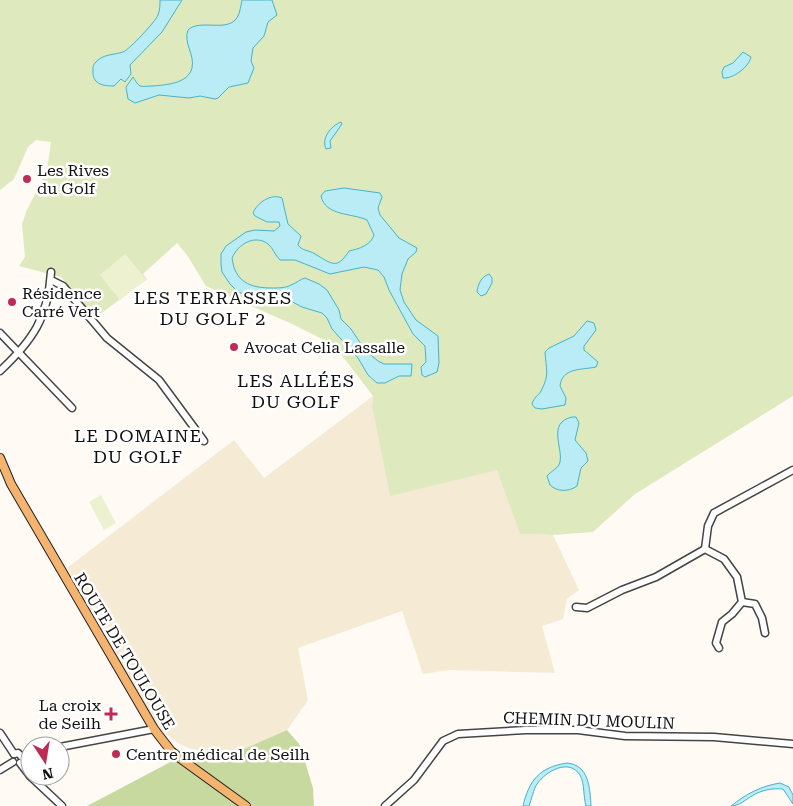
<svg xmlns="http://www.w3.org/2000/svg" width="793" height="806" viewBox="0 0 793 806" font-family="'Roboto Serif',serif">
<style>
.farmland{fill:#f5ead4}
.green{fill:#dee9be}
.forest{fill:#c7d99e}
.pitch{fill:#edf1d0}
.water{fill:#baecf5;stroke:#43b4ca}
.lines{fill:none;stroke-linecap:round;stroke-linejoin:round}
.minor-casing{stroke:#444;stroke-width:9}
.major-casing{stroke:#222;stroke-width:10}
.minor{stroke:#fff;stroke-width:6}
.major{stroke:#f4b46f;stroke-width:8}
.poi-dot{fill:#be2c55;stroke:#fff;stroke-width:2}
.labels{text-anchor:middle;stroke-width:5;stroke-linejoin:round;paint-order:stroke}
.poi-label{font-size:16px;fill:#111;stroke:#fff;text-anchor:start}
.street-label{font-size:16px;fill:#111;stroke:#fff}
.neighbourhood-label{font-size:18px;letter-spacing:1px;fill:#111;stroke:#fff}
</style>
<rect width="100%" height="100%" fill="#fffaf4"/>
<polygon class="farmland" points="373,396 372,406 498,470 520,534 553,535 579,590 567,599 563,619 542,626 555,673 449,670 423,674 402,611 298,648 308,700 287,730 235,753 207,752 188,748 178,743 162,731 151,716 67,568 234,440 264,478"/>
<polygon class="green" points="0,0 793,0 793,396 635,494 593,532 553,535 520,534 497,470 390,496 372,406 373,396 334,345 290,323 206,286 187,255 177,243 143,274 147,279 95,318 61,277 19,266 25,257 22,224 26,212 47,170 51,142 36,140 28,147 14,179 0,190"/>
<polygon class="forest" points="287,730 300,745 313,788 314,806 87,806 180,757 207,752 235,753"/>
<g class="pitch">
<polygon points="125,254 146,279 120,300 100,275"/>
<polygon points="101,495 116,523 104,530 89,502"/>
</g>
<g class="water">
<path d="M 160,0 L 182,0 L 162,32 L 130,65 L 131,74 L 125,82 L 121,79 L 114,86 C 102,86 92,84 93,70 C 93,66 93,66 95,63 C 102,54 114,55 123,52 C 129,50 156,21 158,15 C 160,10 160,5 160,0 Z"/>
<path d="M 242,0 L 272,0 L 277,15 L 268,22 L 264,36 L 253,48 L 251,61 L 254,68 L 248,83 L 229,87 L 218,98 L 215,99 L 200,96 L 189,98 L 159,95 L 135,103 L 128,99 L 126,87 L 133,77 C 135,80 137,84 140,86 C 143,87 148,86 152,86 C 165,85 188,84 192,68 C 195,54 183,43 188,30 C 200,18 229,34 238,16 C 240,12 241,5 242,0 Z"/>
<path d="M 743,52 L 751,57 C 749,67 733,79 723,78 L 722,72 L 724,67 L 733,63 Z"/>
<path d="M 341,122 L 342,124 L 330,141 L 331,148 L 326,149 C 321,138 331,126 341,122 Z"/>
<path d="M 344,188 L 380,193 L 382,197 L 378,208 L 380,215 L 399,238 L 417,248 L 416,252 L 408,259 L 402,274 L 400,290 L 404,302 L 416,320 L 438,336 L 439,363 L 437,372 L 425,377 L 422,375 L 421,367 L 426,362 L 425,346 L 413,334 L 389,290 L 384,277 L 378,270 L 364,267 L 330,274 L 295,260 L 280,260 C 275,255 273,248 268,244 C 255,234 238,244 232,258 C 235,282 250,288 272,288 C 278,288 286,288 291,285 C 297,283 300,279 305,278 L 319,284 L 327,290 L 339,310 L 341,319 L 351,329 L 365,350 L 378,361 L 384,364 L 412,364 L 411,376 L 399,376 L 385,383 L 377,383 L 368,375 L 358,358 L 332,329 L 327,318 L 322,313 L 302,307 L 289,300 L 250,297 L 237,291 L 230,284 L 222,272 L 221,264 L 221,254 L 226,246 L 246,232 L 255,230 L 274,231 L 280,226 L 279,222 L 267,222 L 255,216 L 253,213 C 257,203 271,193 282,198 L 288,224 L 301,236 L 298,245 C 302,251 309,250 315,254 C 332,264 337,270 349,251 C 359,249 371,245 374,235 L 367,220 C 352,213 325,216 321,196 L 325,191 Z"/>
<path d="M 489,274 L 492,278 L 492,283 L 486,294 L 481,296 L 477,292 C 478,284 481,277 489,274 Z"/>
<path d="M 587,321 L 594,323 L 596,330 L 584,346 L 584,350 L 598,362 L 596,367 C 583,370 562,367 560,386 L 566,398 L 565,405 L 542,409 L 535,408 L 532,404 C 534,397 538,396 541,391 C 550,374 546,370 545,352 L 549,348 L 574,336 Z"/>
<path d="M 572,417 L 576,417 L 579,423 L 575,440 L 586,453 L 588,461 L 581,468 L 577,486 C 569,492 557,492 550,485 L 547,476 C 551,471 559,468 560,462 C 563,447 547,423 572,417 Z"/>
<path d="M 567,763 C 589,765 590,788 591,806 L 586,806 C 583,796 585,784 580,775 C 569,758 546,771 537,784 C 534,788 531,801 529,806 L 523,806 C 529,780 540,767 567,763 Z"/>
<path d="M 780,783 L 789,787 L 793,795 L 793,804 L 783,789 C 773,788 761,790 752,796 C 745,800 739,806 731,806 C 746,794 761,786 780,783 Z"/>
</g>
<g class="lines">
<defs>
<g id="minor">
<polyline points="51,280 63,286 107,338 159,380 204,441"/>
<polyline points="0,333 72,408"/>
<path d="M 0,371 C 33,340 48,318 51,272"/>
<polyline points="705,549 724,559 737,577 742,602 732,614 722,622 716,643 719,648"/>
<polyline points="742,602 755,604 762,618 765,633"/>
<polyline points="576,607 587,608 622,590 656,577 705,549 708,526 714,513 793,470"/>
<polyline points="0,733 14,754"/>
<polyline points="60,747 154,729"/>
<polyline points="14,754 18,753 22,757"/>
<polyline points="22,757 30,755"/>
<polyline points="20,763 30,776"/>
<polyline points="0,770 13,762"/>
<polyline points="30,776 62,806"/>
<polyline points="385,806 414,780 443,741 458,734 526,730 578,730 625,736 714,737 793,744"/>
</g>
<polyline id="major" points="0,458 11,484 154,729 171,751 181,759 246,806"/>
</defs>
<use href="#minor" class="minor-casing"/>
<use href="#major" class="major-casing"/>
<use href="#minor" class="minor"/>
<use href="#major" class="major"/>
</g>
<g class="poi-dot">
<circle cx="27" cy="179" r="5"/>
<circle cx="12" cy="302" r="5"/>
<circle cx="234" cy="347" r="5"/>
<path d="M108.5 706.5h5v5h5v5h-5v5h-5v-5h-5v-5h5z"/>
<circle cx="116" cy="754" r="5"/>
</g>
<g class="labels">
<g class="poi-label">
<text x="37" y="176">Les Rives<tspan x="37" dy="18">du Golf</tspan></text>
<text x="22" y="299">Résidence<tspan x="22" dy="18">Carré Vert</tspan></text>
<text x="244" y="353">Avocat Celia Lassalle</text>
<text x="101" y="711" text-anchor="end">La croix<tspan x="101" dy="18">de Seilh</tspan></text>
<text x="126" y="760">Centre médical de Seilh</text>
</g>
<g class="street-label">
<text transform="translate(125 651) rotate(59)" y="6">ROUTE DE TOULOUSE</text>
<text transform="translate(589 720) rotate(2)" y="6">CHEMIN DU MOULIN</text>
</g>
<g class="neighbourhood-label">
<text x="213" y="304">LES TERRASSES<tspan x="213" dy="21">DU GOLF 2</tspan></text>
<text x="296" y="387">LES ALLÉES<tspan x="296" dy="21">DU GOLF</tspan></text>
<text x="138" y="442">LE DOMAINE<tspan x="138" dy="21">DU GOLF</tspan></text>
</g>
</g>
<g transform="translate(45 761) rotate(168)"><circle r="24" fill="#ffffff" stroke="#a0a0a0"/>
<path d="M0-4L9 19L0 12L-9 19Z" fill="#be2c55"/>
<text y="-8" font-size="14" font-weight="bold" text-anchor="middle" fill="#111111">N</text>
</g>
</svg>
